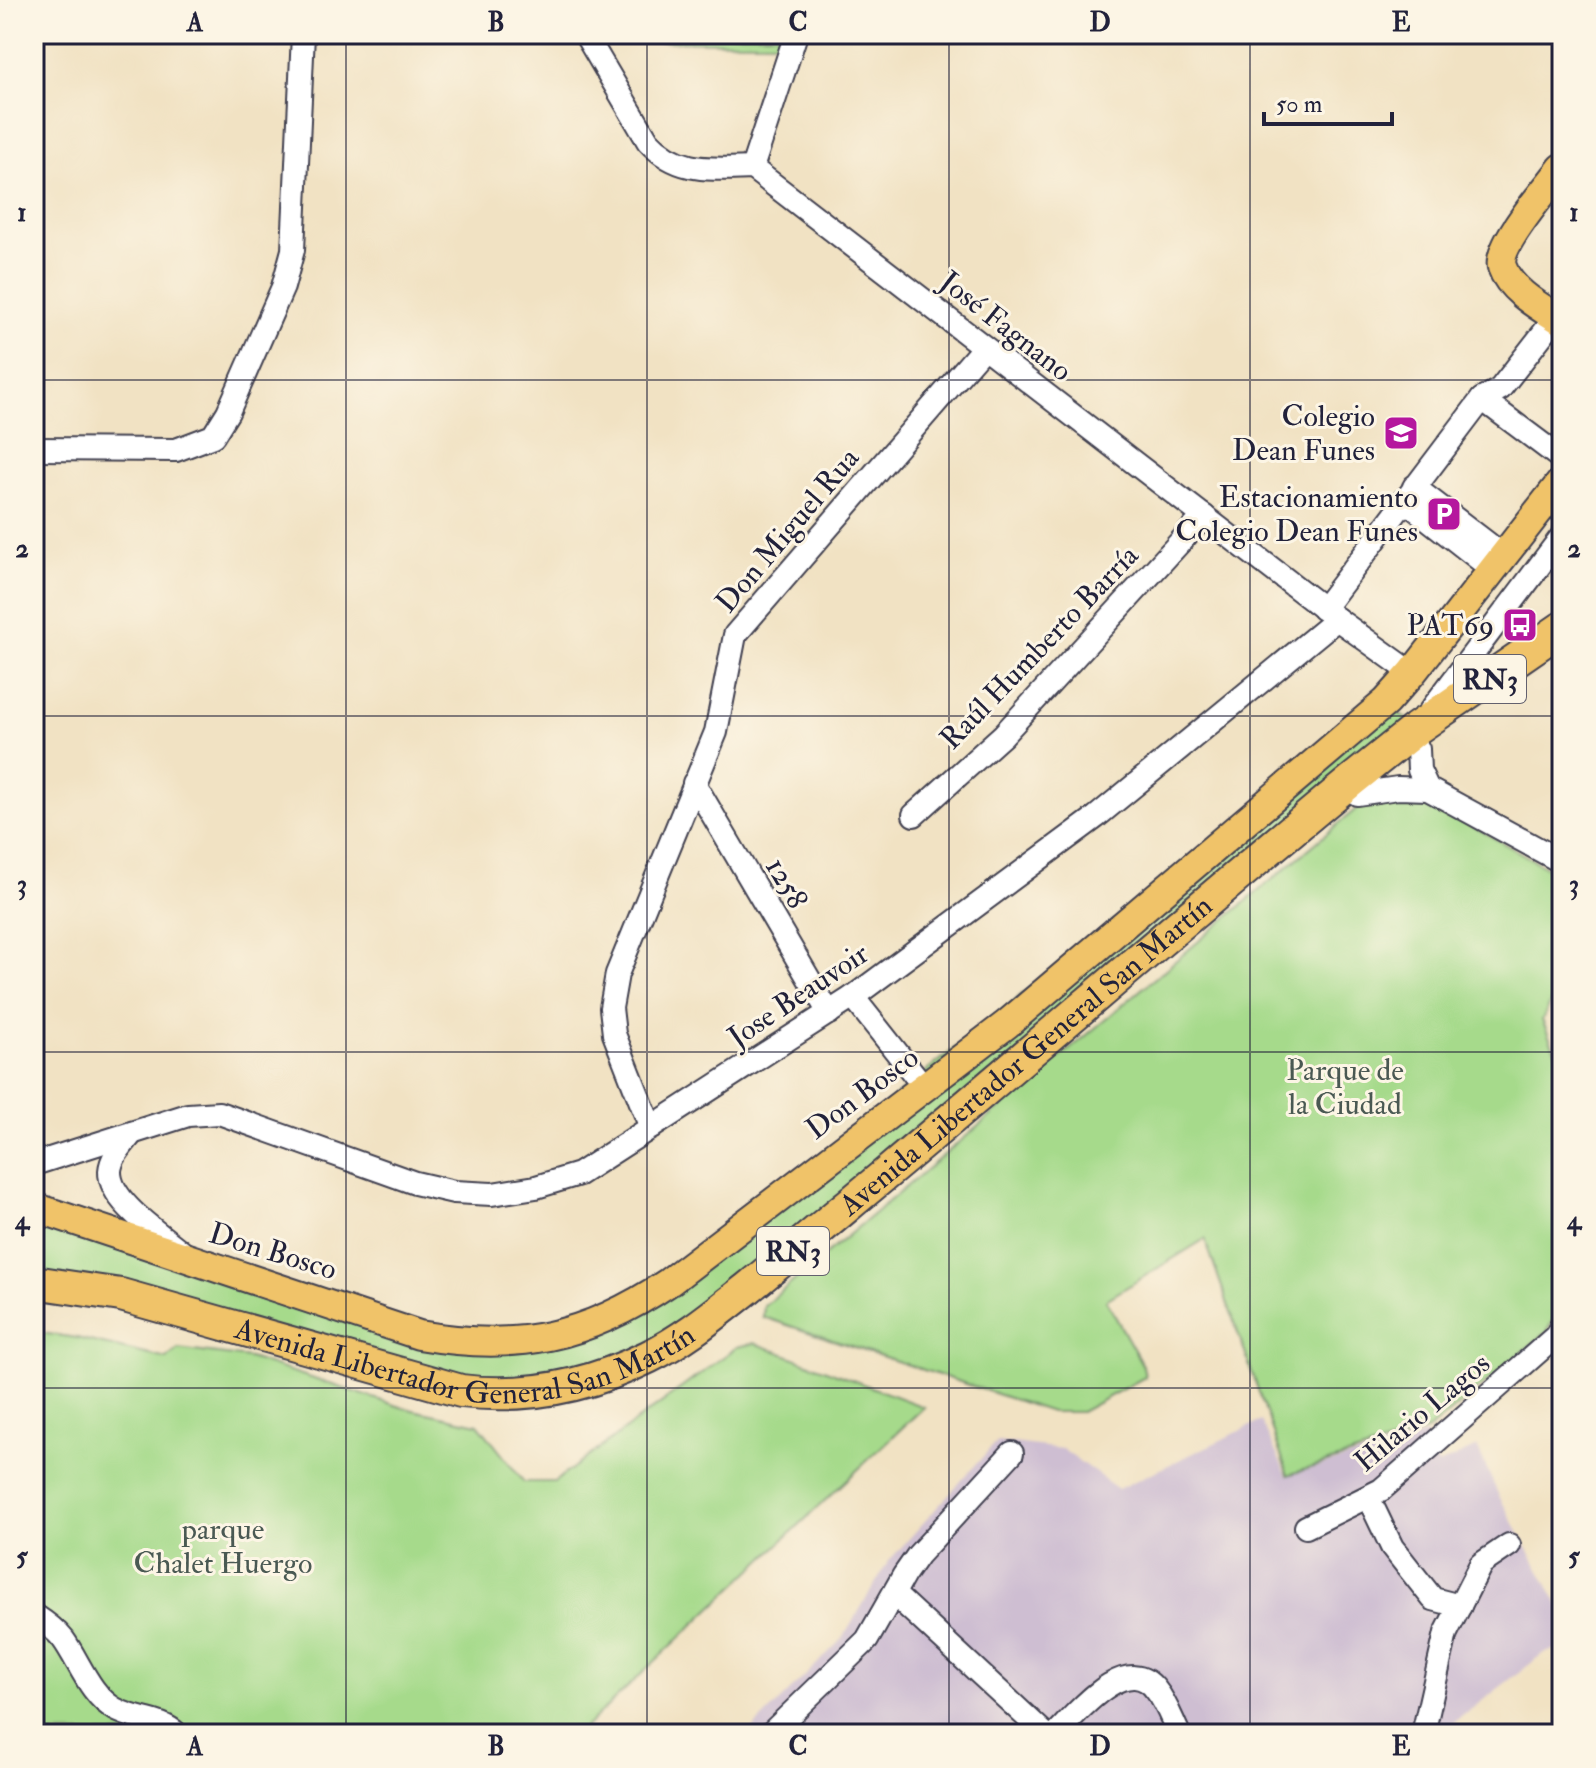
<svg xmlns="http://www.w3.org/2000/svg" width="1596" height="1768" viewBox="0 0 1596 1768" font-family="'IM FELL Double Pica',serif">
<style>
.industrial{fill:#cebed2}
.green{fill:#a6da8b;stroke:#647e63;stroke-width:2}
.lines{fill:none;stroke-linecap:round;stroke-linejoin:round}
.minor-casing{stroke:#413f4f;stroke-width:26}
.major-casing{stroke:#413f4f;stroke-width:32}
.highway-casing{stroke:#413f4f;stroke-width:36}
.minor{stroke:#fff;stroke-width:22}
.major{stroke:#f0c369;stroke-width:28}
.highway{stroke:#f0c369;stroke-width:32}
.grid{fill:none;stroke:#22223b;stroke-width:2;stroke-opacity:0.55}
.labels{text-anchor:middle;stroke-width:6;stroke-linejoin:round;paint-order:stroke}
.shield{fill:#fcf5e5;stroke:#63616e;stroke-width:2}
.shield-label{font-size:28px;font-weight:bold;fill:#22223b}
.street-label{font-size:30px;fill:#22223b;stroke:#fcf5e5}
.poi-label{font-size:30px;fill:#22223b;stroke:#fcf5e5;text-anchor:end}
.park-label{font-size:30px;fill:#4a5953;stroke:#fcf5e5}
.neatline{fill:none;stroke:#22223b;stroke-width:3}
.grid-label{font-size:26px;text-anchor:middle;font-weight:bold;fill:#22223b}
</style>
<rect width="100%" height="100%" fill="#fcf5e5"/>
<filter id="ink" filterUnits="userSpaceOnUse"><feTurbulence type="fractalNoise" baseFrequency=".0125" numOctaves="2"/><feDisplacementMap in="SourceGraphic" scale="16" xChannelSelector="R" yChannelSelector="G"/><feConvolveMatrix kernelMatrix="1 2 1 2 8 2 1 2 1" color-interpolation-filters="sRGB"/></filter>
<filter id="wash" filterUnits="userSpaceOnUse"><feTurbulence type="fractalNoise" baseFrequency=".006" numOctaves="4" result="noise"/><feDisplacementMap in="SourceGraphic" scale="32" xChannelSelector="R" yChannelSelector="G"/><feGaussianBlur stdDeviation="1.8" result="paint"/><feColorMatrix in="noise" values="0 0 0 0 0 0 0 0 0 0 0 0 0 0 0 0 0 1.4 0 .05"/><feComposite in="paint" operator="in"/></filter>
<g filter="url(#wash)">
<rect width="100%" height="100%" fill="#f1e2c3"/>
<polygon class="industrial" points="1261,1421 1287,1476 1425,1435 1438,1465 1477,1447 1499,1496 1562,1611 1562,1647 1543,1654 1439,1734 747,1734 843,1638 888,1562 997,1441 1062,1449 1118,1489"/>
<g class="green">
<polygon points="592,34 781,34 779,42 597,41"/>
<polygon points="1386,702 1417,728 706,1321 535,1391 34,1282 34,1207 462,1342 642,1300"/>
<polygon points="1394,797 1424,799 1562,876 1562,980 1542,1020 1562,1066 1562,1300 1547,1332 1427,1431 1288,1475 1205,1239 1106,1300 1143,1366 1145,1377 1081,1412 1051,1412 763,1317 764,1306 1361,805"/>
<polygon points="34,1332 77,1338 167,1359 178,1349 249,1358 404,1408 478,1424 524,1482 554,1482 737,1347 755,1343 924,1407 578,1734 34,1734"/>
</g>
</g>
<g filter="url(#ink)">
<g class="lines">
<defs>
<g id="minor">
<path d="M 585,34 L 648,141 C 678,174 710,169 752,168 L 1337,619 L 1412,673"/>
<polyline points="752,168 796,34"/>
<polyline points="1482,399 1562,459"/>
<polyline points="34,449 176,450 213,436 228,412 283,287 293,250 303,34"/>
<polyline points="1414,487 1504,556"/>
<polyline points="1404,500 1493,570"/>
<polyline points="1323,609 1482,399 1500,389 1556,317"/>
<polyline points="1430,711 1562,536"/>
<polyline points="1418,749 1419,770 1428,789"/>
<polyline points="694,783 829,1013"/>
<polyline points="1357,794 1398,788 1428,789 1562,862"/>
<polyline points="914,815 1003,735 1204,516"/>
<polyline points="853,997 925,1088"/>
<polyline points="651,1128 614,1034 611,1008 617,974 716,732 735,635 984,347"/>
<path d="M 132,1133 C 124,1144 111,1156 110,1171 C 109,1202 161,1234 183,1253"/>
<polyline points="34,1164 188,1115 219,1113 415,1183 454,1192 492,1194 536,1187 579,1174 853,997 1096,817 1337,619"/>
<polyline points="1368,1497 1392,1547 1433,1599 1460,1606"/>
<polyline points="1306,1527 1381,1490 1556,1336 1562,1325"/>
<polyline points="894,1594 1045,1734"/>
<path d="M 34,1615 C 45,1622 55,1629 63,1639 C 79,1661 90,1695 115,1709 C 135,1721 161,1718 177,1734"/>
<polyline points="770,1734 867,1640 904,1575 918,1555 1012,1453"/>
<path d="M 1056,1734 C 1076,1714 1127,1650 1156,1690 C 1166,1702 1172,1720 1179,1734"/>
<polyline points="1423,1734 1446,1633 1481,1564 1509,1545"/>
</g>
<g id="major">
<path d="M 1562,168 C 1548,187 1496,246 1502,267 C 1510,291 1542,308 1562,321"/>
<path d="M 34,1207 L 419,1335 C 517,1352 586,1338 669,1282 L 1007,1024 L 1386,702 L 1412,673 L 1562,481"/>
</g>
<g id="highway">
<path id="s1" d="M 34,1282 L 121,1295 L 461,1391 C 527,1399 589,1386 648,1357 C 685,1339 716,1313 748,1288 C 795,1250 841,1211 888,1172 C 1043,1042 1195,910 1351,781 L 1417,728 L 1562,628"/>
</g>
</defs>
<use href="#minor" class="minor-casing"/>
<use href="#major" class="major-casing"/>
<use href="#highway" class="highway-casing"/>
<use href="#minor" class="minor"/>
<use href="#major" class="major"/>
<use href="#highway" class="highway"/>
</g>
</g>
<path class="grid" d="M 346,34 L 346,1734M 647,34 L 647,1734M 949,34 L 949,1734M 1250,34 L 1250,1734M 34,380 L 1562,380M 34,716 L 1562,716M 34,1052 L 1562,1052M 34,1388 L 1562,1388"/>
<defs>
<symbol id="school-square" viewBox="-11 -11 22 22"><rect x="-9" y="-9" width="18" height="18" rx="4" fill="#b5179e" stroke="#fcf5e5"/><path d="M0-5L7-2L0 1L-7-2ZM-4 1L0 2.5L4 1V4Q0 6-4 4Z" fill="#fff"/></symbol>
<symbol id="parking-square" viewBox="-11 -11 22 22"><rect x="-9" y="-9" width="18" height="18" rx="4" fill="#b5179e" stroke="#fcf5e5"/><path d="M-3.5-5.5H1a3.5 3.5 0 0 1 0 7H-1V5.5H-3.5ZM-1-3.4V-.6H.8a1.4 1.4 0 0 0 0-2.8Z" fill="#fff"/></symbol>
<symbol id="bus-square" viewBox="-11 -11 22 22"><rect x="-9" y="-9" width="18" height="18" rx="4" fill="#b5179e" stroke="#fcf5e5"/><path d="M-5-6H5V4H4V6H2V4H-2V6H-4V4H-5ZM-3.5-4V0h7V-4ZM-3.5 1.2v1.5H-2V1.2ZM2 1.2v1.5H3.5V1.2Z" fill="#fff"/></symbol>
</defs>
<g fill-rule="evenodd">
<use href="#school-square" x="1381" y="413" width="40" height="40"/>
<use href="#parking-square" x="1424" y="494" width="40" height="40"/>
<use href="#bus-square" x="1500" y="605" width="40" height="40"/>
</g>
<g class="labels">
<g class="shield">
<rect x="1454" y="655" width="72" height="48" rx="6"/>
<rect x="757" y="1227" width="72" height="48" rx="6"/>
</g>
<g class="shield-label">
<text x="1490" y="689">RN3</text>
<text x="793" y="1261">RN3</text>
</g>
<g class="street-label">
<text transform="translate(1006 326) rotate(38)" y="10">José Fagnano</text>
<text transform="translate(787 530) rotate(-50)" y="10">Don Miguel Rua</text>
<text transform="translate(1039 647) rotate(-46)" y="10">Raúl Humberto Barría</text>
<text transform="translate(787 883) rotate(60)" y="10">1258</text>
<text transform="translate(798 995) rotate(-34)" y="10">Jose Beauvoir</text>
<text dy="10" stroke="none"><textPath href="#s1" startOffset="1118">Avenida Libertador General San Martín</textPath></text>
<text transform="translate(862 1093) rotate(-37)" y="10">Don Bosco</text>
<text transform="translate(273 1251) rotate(17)" y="10">Don Bosco</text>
<text dy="10" stroke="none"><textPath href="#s1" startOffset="446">Avenida Libertador General San Martín</textPath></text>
<text transform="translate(1422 1412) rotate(-40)" y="10">Hilario Lagos</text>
</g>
<g class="poi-label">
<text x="1375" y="426">Colegio<tspan x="1375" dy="34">Dean Funes</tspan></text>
<text x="1418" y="507">Estacionamiento<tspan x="1418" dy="34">Colegio Dean Funes</tspan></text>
<text x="1494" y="635">PAT69</text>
</g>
<g class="park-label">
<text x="1345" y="1080">Parque de<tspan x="1345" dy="34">la Ciudad</tspan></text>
<text x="223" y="1539">parque<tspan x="223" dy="34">Chalet Huergo</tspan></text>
</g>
</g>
<rect width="1596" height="1768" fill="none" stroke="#fcf5e5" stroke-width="88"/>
<path d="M1264 112v12h128v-12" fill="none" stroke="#22223b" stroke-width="4"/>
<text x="1276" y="112" font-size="24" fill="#22223b" stroke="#fcf5e5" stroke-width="6" paint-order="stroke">50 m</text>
<rect x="44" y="44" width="1508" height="1680" class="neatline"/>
<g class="grid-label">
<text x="195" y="31">A</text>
<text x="496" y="31">B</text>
<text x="798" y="31">C</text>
<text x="1100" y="31">D</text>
<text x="1401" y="31">E</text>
<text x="22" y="221">1</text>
<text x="1574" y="221">1</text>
<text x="22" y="557">2</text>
<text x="1574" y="557">2</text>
<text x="22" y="893">3</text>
<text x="1574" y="893">3</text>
<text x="22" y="1229">4</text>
<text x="1574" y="1229">4</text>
<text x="22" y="1565">5</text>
<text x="1574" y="1565">5</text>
<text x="195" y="1755">A</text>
<text x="496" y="1755">B</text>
<text x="798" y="1755">C</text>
<text x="1100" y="1755">D</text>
<text x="1401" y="1755">E</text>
</g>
</svg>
